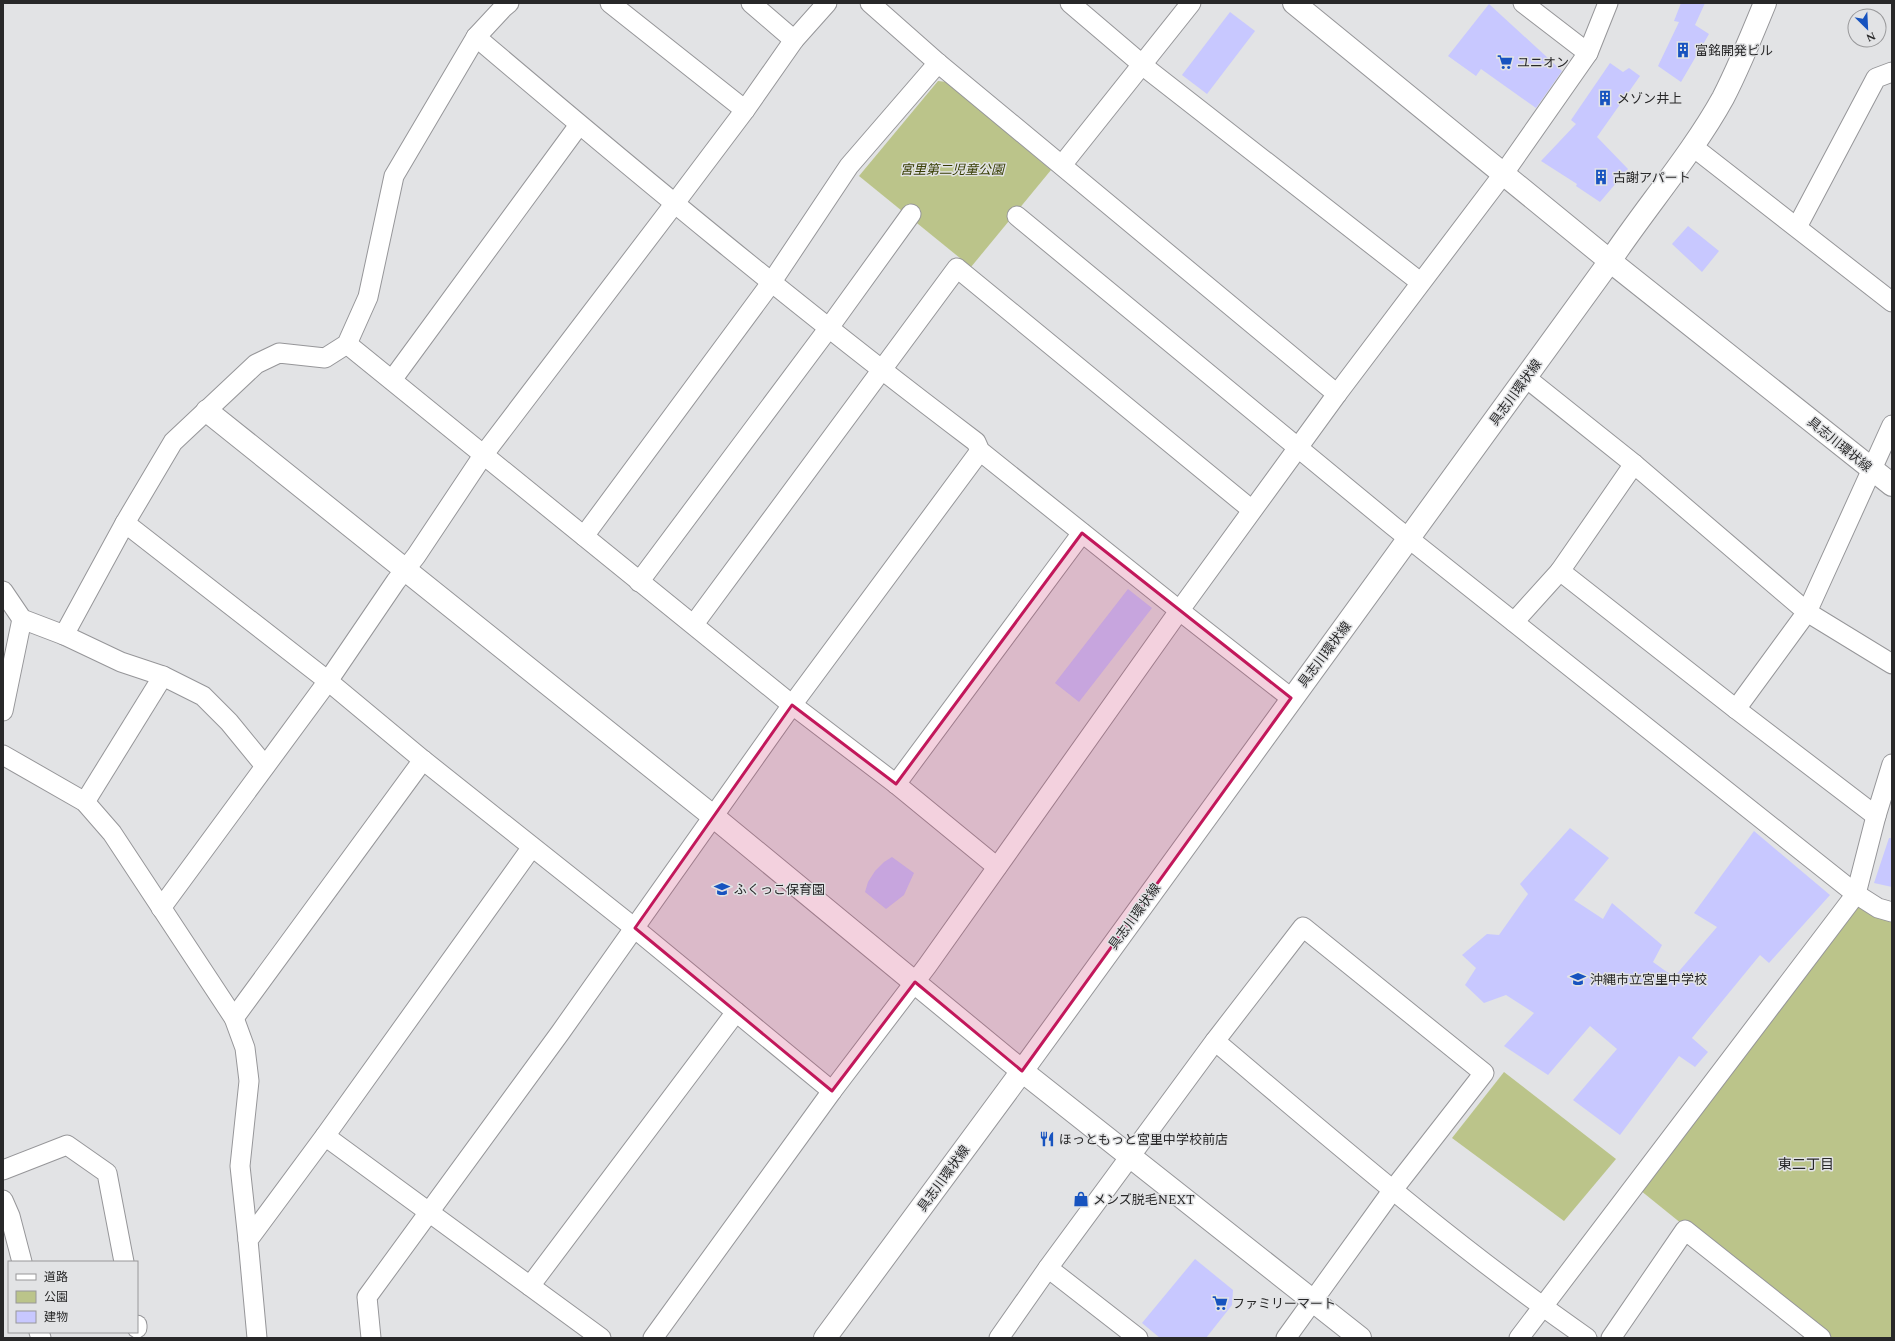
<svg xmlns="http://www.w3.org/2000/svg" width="1895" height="1341" viewBox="0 0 1895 1341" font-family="Spectral,'Noto Sans JP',serif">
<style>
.green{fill:#bbc48a}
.building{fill:#c8c8ff}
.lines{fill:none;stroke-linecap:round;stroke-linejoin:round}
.minor-casing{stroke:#969699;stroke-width:21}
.tertiary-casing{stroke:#969699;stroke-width:24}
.secondary-casing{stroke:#969699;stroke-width:24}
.minor{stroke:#fff;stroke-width:19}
.tertiary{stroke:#fff;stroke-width:22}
.secondary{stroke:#fff;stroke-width:22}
.marked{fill:#c2185b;fill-opacity:0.2;stroke:#c2185b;stroke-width:3;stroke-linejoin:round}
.labels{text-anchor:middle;stroke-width:3;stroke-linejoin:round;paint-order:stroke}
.poi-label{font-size:13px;fill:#282829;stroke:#e2e3e5;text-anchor:start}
.park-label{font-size:13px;font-style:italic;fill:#373d03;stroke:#e2e3e5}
.street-label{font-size:13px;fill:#282829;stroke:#e2e3e5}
.neighbourhood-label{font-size:14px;fill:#282829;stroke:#e2e3e5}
</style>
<rect width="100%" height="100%" fill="#e2e3e5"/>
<g class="green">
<polygon points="938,81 947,82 1051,170 971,267 859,176"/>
<polygon points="1856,894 1892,912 1892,1338 1823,1338 1635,1186"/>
<polygon points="1504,1072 1616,1159 1564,1221 1452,1138"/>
</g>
<g class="building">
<polygon points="1681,3 1705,3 1695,25 1709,34 1681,82 1658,66 1679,22 1674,21"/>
<polygon points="1489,4 1562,71 1536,108 1481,69 1476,76 1448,56"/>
<polygon points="1230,12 1255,31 1207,94 1182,75"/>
<polygon points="1610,63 1623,72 1629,68 1640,76 1597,137 1628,169 1600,202 1576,186 1577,184 1541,161 1576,124 1571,120"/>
<polygon points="1688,226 1719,251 1702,272 1672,244"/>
<polygon points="1128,589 1152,608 1079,702 1055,683"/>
<polygon points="1570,828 1609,858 1574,900 1603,919 1612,903 1662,945 1653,962 1674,977 1717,927 1694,913 1754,831 1830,895 1769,963 1760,955 1692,1038 1708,1052 1695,1067 1679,1056 1620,1135 1573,1100 1617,1049 1590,1026 1548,1075 1504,1046 1534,1013 1506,995 1484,1003 1465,985 1476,968 1462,955 1487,934 1499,935 1528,894 1520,884"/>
<polygon points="1889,838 1892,838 1892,887 1874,883"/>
<polygon points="892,857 914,873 904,895 886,909 865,892 868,882 875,871 884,862"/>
<polygon points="1195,1259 1233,1290 1232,1305 1206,1338 1160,1338 1142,1323"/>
</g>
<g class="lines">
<defs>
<g id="minor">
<polyline points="610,3 745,110"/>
<polyline points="751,3 794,40"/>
<polyline points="870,3 938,63 1337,394 1504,173 1588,53 1608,3"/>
<polyline points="1070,3 1151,72 1420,282"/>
<polyline points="1523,3 1588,53"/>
<path d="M 476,37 C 640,176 805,313 976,442 L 980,451 L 1180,611 L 1291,698"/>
<polyline points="1692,146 1892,302"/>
<polyline points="1062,165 1191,3"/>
<polyline points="1017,216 1393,526 1856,894 1878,908 1892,912"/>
<polyline points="1797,227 1876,78 1892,72"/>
<polyline points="347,344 786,700 896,784 997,867"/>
<polyline points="1525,377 1634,464"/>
<polyline points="392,380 579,125"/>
<polyline points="1892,425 1807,612 1892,664"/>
<polygon points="1634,464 1807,612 1736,709 1560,571"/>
<polyline points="125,523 328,681 423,760 627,922 832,1091 653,1338"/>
<polyline points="584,536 771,283 849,166 938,63"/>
<polyline points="639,582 828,329 911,214"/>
<polyline points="3,591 22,619 64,635 121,662 163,676 203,696 229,722 265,766"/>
<polyline points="1514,622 1560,571"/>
<polyline points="694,624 957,268 1252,510"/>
<polyline points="64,635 125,523 173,442 256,364 279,353 325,358 347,344 368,297 394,176 476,37 503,8 509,3"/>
<polyline points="1736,709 1876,816 1892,764"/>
<polyline points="3,711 22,619"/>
<polyline points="3,755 85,802 112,833 234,1018 245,1048 249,1081 240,1166 248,1240"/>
<polyline points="896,784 1082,533"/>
<polyline points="85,802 163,676"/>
<polyline points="161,908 328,681 396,581 416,556 484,454 675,203 745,110 794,40 827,3"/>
<polyline points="234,1018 423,760"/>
<path d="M 1215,1041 C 1336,1143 1456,1247 1587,1338"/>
<polyline points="832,1091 927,966 1174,618 1337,394"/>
<polyline points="325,1136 601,1338"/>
<polyline points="3,1170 67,1145 107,1173 124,1262"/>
<polyline points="3,1200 10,1216 22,1262"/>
<polyline points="1048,1268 1215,1041 1303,927 1484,1073 1392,1191 1286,1338"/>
<polyline points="530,1286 736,1012"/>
<polyline points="137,1325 137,1328"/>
<polyline points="39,1332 41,1338"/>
<polyline points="257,1338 248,1240 325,1136 532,847"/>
<polyline points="371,1338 367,1297 560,1033 792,705 980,451"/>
<polyline points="999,1338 1048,1268 1138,1338"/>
<polyline points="1519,1338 1856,894 1876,816"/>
<polyline points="1611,1338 1685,1230 1821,1338"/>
</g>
<g id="tertiary">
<path d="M 1294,3 L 1610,261 C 1646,207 1692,154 1723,98 C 1739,67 1752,35 1765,3"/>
<polyline points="207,411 714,817 1022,1071 1360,1338"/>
</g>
<polyline id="secondary" points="825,1338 1022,1071 1610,261 1892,485"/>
</defs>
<use href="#minor" class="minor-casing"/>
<use href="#tertiary" class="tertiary-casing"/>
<use href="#secondary" class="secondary-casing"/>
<use href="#minor" class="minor"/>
<use href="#tertiary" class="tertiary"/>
<use href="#secondary" class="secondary"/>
</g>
<path class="marked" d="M 1082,533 L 1291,698 L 1022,1071 L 915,982 L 832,1091 L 635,928 L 792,705 L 896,784 Z"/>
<defs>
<symbol id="building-bare" viewBox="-9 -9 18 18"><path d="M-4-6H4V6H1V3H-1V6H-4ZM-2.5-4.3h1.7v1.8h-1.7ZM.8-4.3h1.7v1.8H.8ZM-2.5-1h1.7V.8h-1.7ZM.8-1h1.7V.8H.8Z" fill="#1753bf" stroke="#e2e3e5" stroke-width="2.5" paint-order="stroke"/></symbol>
<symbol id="supermarket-bare" viewBox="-9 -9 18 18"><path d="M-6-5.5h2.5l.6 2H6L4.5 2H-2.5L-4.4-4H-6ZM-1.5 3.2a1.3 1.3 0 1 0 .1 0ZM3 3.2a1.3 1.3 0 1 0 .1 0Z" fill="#1753bf" stroke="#e2e3e5" stroke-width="2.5" paint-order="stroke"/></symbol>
<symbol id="school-bare" viewBox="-9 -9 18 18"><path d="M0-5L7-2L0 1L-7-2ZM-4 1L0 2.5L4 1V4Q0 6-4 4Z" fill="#1753bf" stroke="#e2e3e5" stroke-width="2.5" paint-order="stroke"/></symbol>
<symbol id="restaurant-bare" viewBox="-9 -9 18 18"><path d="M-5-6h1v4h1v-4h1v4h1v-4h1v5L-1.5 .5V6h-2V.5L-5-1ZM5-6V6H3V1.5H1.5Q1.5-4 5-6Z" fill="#1753bf" stroke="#e2e3e5" stroke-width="2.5" paint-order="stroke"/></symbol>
<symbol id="shop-bare" viewBox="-9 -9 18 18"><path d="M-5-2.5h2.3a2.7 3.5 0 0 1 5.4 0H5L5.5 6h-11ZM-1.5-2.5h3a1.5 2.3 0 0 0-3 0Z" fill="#1753bf" stroke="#e2e3e5" stroke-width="2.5" paint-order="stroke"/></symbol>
</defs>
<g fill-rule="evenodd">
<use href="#building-bare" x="1672" y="39" width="22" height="22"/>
<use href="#supermarket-bare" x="1494" y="51" width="22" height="22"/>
<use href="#building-bare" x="1594" y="87" width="22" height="22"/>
<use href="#building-bare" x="1590" y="166" width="22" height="22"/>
<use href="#school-bare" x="711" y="878" width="22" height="22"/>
<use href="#school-bare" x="1567" y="968" width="22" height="22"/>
<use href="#restaurant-bare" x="1036" y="1128" width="22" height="22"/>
<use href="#shop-bare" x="1070" y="1188" width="22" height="22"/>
<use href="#supermarket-bare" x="1209" y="1292" width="22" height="22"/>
</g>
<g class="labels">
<g class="poi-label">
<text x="1695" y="55">富銘開発ビル</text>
<text x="1517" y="67">ユニオン</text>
<text x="1617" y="103">メゾン井上</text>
<text x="1613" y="182">古謝アパート</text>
<text x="734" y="894">ふくっこ保育園</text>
<text x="1590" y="984">沖縄市立宮里中学校</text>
<text x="1059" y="1144">ほっともっと宮里中学校前店</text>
<text x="1093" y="1204">メンズ脱毛NEXT</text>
<text x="1232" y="1308">ファミリーマート</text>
</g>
<g class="park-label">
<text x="952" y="174">宮里第二児童公園</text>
</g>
<g class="street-label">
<text transform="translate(1515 392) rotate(-54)" y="5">具志川環状線</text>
<text transform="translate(1840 444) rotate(39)" y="5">具志川環状線</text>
<text transform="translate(1324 654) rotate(-53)" y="5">具志川環状線</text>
<text transform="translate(1134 916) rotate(-54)" y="5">具志川環状線</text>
<text transform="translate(943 1178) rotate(-54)" y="5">具志川環状線</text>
</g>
<g class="neighbourhood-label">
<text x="1806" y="1169">東二丁目</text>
</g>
</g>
<rect width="1895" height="1341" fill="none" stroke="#282829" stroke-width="8"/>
<rect x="8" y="1261" width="130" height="72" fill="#e2e3e5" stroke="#98989a"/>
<rect x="16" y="1274" width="20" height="6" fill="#ffffff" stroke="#98989a"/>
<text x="44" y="1281" font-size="12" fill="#282829">道路</text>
<rect x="16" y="1291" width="20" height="12" fill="#bbc48a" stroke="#98989a"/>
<text x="44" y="1301" font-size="12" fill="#282829">公園</text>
<rect x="16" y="1311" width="20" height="12" fill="#c8c8ff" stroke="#98989a"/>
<text x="44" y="1321" font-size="12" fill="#282829">建物</text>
<g transform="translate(1867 28) rotate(156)"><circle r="19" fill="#e2e3e5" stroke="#98989a"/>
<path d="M0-3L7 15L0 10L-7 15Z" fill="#1753bf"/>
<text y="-6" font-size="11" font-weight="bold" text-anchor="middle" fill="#282829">N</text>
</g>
</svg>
